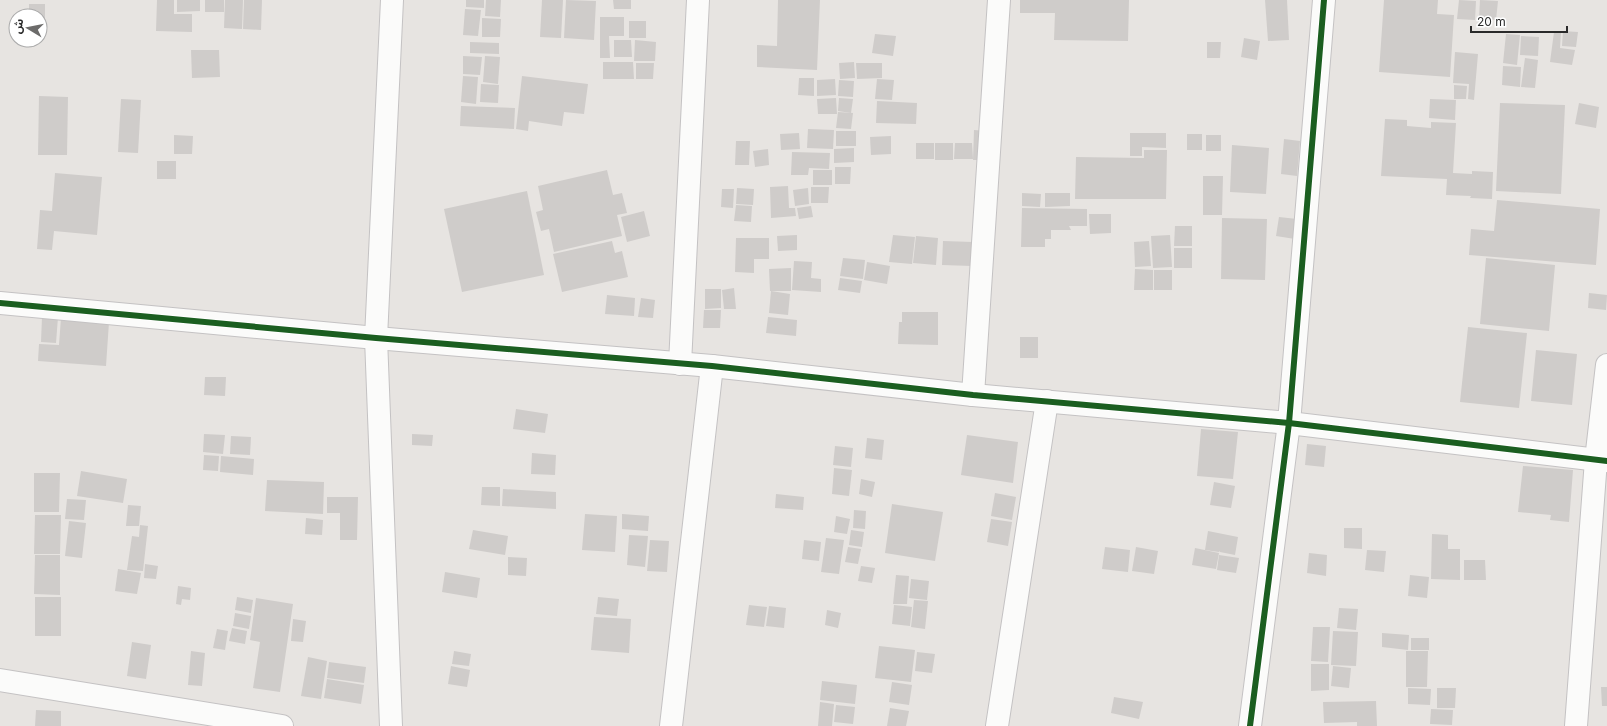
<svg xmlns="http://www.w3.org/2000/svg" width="1607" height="726" viewBox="0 0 1607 726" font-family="Inter,'Noto Sans Arabic',sans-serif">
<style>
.building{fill:#cfccca}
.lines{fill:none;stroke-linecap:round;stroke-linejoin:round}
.minor-casing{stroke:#c4c2c3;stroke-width:24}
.minor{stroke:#fbfbfa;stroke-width:22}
.cycleway-casing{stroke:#fff;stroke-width:8}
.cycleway{stroke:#1b5e20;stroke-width:6}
</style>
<rect width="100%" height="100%" fill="#e7e4e1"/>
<g class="building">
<polygon points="157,0 174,0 174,14 192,14 192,32 156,31"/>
<polygon points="177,0 200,0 200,11 177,12"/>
<rect x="205" y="0" width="19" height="12"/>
<polygon points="225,0 243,0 242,29 224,28"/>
<polygon points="244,0 262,0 261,30 243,29"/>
<polygon points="466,0 484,0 484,8 466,7"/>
<polygon points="486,0 501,0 500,17 485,16"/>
<polygon points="542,0 563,0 561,38 540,37"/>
<polygon points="566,0 596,1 594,40 564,38"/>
<polygon points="613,0 631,0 631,9 614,9"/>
<polygon points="778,0 820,0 817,70 757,67 757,45 777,46"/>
<polygon points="1020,0 1129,0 1128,41 1054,40 1055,13 1020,13"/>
<polygon points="1265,0 1287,0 1289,40 1268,41"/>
<polygon points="1384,0 1438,0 1437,14 1454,15 1450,77 1379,72"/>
<polygon points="1459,0 1476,1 1475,20 1457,19"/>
<polygon points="1480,0 1498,1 1496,20 1479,19"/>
<polygon points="29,4 45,4 45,32 40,32 40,16 29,16"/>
<polygon points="465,9 481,10 478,36 463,35"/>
<polygon points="600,17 624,17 624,36 609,36 610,58 600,58"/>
<polygon points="482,18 501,19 500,37 482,37"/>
<rect x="629" y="21" width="17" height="17"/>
<polygon points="1563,31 1578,32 1576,47 1562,46"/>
<polygon points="1554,32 1561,33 1560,48 1575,50 1572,65 1550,62"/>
<polygon points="875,34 896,36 893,56 872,53"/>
<polygon points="1506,34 1520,35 1517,65 1503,63"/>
<polygon points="1521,36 1539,37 1538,56 1520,55"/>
<polygon points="1244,38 1260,41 1257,60 1241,57"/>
<polygon points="614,40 631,40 632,57 614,57"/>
<polygon points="635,40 656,42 655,61 634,61"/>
<polygon points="470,42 499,43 499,54 470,53"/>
<polygon points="1207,42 1221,42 1220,58 1207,58"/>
<polygon points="191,50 219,50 220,77 192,78"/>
<polygon points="1455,52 1478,54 1474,100 1468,99 1469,84 1453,83"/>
<polygon points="463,56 482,57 480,75 463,74"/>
<polygon points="485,56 500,57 498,84 483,82"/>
<polygon points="1525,58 1538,60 1535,88 1521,87"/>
<polygon points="603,62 633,62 634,79 603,79"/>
<polygon points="854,62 855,78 840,79 839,63"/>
<polygon points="636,63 654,63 653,79 636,79"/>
<polygon points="856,63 882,63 882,78 857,79"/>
<polygon points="1503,66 1521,67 1520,87 1502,85"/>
<polygon points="463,76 478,77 476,104 461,102"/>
<polygon points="522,76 588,84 584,114 564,112 562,126 529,121 528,131 516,129"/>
<polygon points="799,78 814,78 814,96 798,95"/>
<polygon points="835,79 836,95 817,96 817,80"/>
<polygon points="877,79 894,80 892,100 875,99"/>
<polygon points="839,80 854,81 853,97 838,96"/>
<polygon points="481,84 499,85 498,103 480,102"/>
<polygon points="1454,85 1467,86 1466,99 1454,99"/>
<polygon points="39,96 68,97 67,155 38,155"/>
<polygon points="836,98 837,114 818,114 817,99"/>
<polygon points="839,98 853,99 851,113 838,111"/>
<polygon points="121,99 141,100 138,153 118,152"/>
<polygon points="1430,99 1456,100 1455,120 1429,118"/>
<polygon points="877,101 917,103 916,124 876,123"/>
<polygon points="1500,103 1565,105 1561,194 1496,191"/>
<polygon points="1579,103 1599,107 1596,128 1575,124"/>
<polygon points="461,106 515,108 514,129 460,126"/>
<polygon points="838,112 853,113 851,129 836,128"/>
<polygon points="1385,119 1407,120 1407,126 1431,128 1431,122 1456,123 1453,173 1472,174 1472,171 1493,172 1492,199 1470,198 1471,196 1446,195 1447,179 1381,176"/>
<polygon points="808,129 834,130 833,149 807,148"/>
<polygon points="974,130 987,131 985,160 973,160"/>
<rect x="836" y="131" width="20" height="15"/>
<polygon points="799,133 800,149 781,150 780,134"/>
<polygon points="1130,133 1166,133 1166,148 1142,147 1142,156 1130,156"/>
<rect x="1187" y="134" width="15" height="16"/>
<polygon points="174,135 193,136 192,154 174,154"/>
<rect x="1206" y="135" width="15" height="16"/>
<polygon points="891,136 891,154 871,155 870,137"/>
<polygon points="1284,139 1300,141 1297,176 1281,174"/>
<polygon points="736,141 750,141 749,165 735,165"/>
<rect x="916" y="143" width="18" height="16"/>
<rect x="935" y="143" width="18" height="17"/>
<polygon points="955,143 972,143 973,159 954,159"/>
<polygon points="1232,145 1269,148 1266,194 1230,192"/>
<polygon points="854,148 854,162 834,163 834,149"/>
<polygon points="768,149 769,165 755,167 753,151"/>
<polygon points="1144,150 1167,150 1166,199 1075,199 1076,157 1144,158"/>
<polygon points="792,152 830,153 829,169 809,168 808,175 791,175"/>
<rect x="157" y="161" width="19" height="18"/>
<polygon points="835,167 851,167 850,184 835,184"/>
<polygon points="607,170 613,195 622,193 627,213 617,215 622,236 554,252 549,229 541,231 536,212 543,210 538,186"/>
<rect x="813" y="170" width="19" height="15"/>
<polygon points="55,173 102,177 97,235 54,231 52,250 37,249 40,210 52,211"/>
<polygon points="1203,176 1223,176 1222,215 1203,215"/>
<polygon points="788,186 789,208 795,208 796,216 771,218 770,187"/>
<polygon points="811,187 829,187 828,203 811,203"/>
<polygon points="737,188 754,189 753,205 736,204"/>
<polygon points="808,188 809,204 795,206 793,190"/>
<polygon points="722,189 734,189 733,208 721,207"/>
<polygon points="527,191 544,275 462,292 444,209"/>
<polygon points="1022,193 1041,194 1040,207 1022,206"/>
<polygon points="1045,193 1070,193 1070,206 1045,207"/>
<polygon points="1497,200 1600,209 1596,265 1469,255 1471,229 1494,231"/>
<polygon points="736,205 752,206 751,222 734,221"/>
<polygon points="811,206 813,217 799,219 797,208"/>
<polygon points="1022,208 1087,209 1087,226 1069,226 1071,230 1051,230 1051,239 1045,239 1045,247 1021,247"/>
<polygon points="644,211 650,236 627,242 621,217"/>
<polygon points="1089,214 1111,214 1111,233 1090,234"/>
<polygon points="1279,217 1297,219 1295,239 1276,236"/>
<polygon points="1222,218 1267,219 1265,280 1221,279"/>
<polygon points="1175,226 1192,226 1192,246 1174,246"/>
<polygon points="797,235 797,250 778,251 777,236"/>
<polygon points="893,235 915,237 912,264 889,262"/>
<polygon points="1170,235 1172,267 1153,268 1151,236"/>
<polygon points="916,236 938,238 936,265 913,263"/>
<polygon points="736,238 769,238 769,259 754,259 754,273 735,272"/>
<polygon points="612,241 615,253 622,251 628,277 562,292 553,254"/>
<polygon points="943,241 973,242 972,266 942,265"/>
<polygon points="1149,241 1151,266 1135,267 1134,242"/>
<rect x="1174" y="248" width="18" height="20"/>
<polygon points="843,258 865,260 863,279 840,276"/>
<polygon points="1486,258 1555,265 1549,331 1480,324"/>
<polygon points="794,261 812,262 811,278 821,279 821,292 792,290"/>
<polygon points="867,262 890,266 887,284 864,280"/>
<polygon points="791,268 791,291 770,291 769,269"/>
<polygon points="1135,269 1153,270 1153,290 1134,290"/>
<rect x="1154" y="270" width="18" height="20"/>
<polygon points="840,278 862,281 860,293 838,290"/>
<polygon points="734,288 736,309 724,309 722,290"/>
<polygon points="705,289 721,289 721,308 705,309"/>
<polygon points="771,291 790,294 788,315 769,313"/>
<polygon points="1589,293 1607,295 1606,310 1588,308"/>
<polygon points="607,295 635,298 634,316 605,314"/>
<polygon points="641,298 655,300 653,318 638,317"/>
<polygon points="704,310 721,310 720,328 703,328"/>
<polygon points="902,312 938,312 938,345 898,344 899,322 902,322"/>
<polygon points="42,317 58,317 56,343 41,342"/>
<polygon points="768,317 797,320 796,336 766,333"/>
<polygon points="61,318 109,322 106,366 38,361 39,344 59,345"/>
<polygon points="1468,327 1527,333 1519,408 1460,402"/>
<rect x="1020" y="337" width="18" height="21"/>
<polygon points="1536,350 1577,354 1572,405 1531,401"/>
<polygon points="205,377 226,377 225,396 204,395"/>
<polygon points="516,409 548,414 545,433 513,429"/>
<polygon points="1201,429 1238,432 1233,479 1197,476"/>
<polygon points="204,434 225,435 223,454 203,452"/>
<polygon points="412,434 433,435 432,446 412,445"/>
<polygon points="967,435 1018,442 1013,483 961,475"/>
<polygon points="231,436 251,437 250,455 230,454"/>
<polygon points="867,438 884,440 882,460 865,458"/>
<polygon points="1307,444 1326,446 1324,467 1305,465"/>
<polygon points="835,446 853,448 851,467 833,465"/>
<polygon points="532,453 556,455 555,475 531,474"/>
<polygon points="204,455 219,456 218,471 203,470"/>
<polygon points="221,456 254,459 253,475 220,472"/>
<polygon points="1523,466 1573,470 1569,522 1550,520 1551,515 1518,512"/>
<polygon points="834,468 852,470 849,496 832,494"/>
<polygon points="81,471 127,479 123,503 77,496"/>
<polygon points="34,473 60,473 59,512 34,512"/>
<polygon points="861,479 875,482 872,497 859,494"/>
<polygon points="267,480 324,482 323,514 265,511"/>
<polygon points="1214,482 1235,486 1231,508 1210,505"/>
<polygon points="482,487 500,487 500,506 481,505"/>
<polygon points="503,489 556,492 556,509 502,506"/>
<polygon points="995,493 1016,497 1012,520 991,516"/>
<polygon points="776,494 804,497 803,510 775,508"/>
<polygon points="327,497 358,497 357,540 340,540 340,513 327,513"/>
<polygon points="67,499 86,500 84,520 65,519"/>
<polygon points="892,504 943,512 935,561 885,553"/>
<polygon points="128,505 141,506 139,526 126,526"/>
<polygon points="854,510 866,511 865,529 853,528"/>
<polygon points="585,514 617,516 615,552 582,550"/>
<polygon points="622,514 649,516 648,531 622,529"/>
<polygon points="35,515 61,515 60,554 34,554"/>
<polygon points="836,516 850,519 847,534 834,532"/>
<polygon points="306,518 323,520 322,535 305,534"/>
<polygon points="991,519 1012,522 1008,546 987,542"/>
<polygon points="69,521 86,523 82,558 65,556"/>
<polygon points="140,525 148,526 143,571 127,570 132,536 139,537"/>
<polygon points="1344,528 1362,528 1362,549 1344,548"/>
<polygon points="473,530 508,536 505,555 469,549"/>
<polygon points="851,530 864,532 862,547 849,545"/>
<polygon points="1208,531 1238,537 1235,555 1220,552 1220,551 1219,552 1205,550"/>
<polygon points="1432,534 1448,535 1448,549 1460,549 1460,580 1431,579"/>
<polygon points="629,535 648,536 645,567 627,565"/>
<polygon points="826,538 844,540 839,574 821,572"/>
<polygon points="650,540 669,541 667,572 647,571"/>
<polygon points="804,540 821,542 819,561 802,559"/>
<polygon points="848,547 861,549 858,564 845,562"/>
<polygon points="1105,547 1130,550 1128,572 1102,569"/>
<polygon points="1136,547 1158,551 1154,574 1132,571"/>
<polygon points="1195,548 1219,553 1216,569 1192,565"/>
<polygon points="1367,550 1386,551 1384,572 1365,570"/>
<polygon points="1309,553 1327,555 1326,576 1307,573"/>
<polygon points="35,555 60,555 60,595 34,594"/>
<polygon points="1219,555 1239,558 1236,573 1217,570"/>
<polygon points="508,557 527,558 526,576 508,575"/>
<polygon points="1464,560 1485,560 1486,580 1464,580"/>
<polygon points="145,564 158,566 156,579 144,578"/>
<polygon points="861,566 875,568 872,583 858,581"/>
<polygon points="118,569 141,573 137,594 115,591"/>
<polygon points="445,572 480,578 477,598 442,592"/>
<polygon points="896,575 909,576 907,604 893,604"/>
<polygon points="1410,575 1429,577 1427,598 1408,596"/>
<polygon points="911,579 929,581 927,600 909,598"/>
<polygon points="178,586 191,588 190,600 182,599 181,605 176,604"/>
<rect x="35" y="597" width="26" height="39"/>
<polygon points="237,597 253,600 251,613 235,610"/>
<polygon points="598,597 619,599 617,616 596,614"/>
<polygon points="256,598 293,604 280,692 253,688 260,642 250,640"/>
<polygon points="914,600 928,601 925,629 911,627"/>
<polygon points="749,605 767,607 764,627 746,625"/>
<polygon points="894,605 912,607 910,626 892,624"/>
<polygon points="769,606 786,608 784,628 766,626"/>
<polygon points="1339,608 1358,609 1356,630 1337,628"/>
<polygon points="827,610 841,613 838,628 825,625"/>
<polygon points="235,613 251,616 249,629 233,626"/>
<polygon points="594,617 631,619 629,653 591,650"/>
<polygon points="293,619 306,621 303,642 291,641"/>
<polygon points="1313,627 1330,627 1328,662 1311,661"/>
<polygon points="232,628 247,631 245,644 229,641"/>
<polygon points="217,629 228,631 225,650 213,648"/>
<polygon points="1333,631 1358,632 1356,666 1331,665"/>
<polygon points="1382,633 1409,635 1408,650 1382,647"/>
<rect x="1411" y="638" width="18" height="12"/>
<polygon points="132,642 151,645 146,679 127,676"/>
<polygon points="879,646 915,650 911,682 875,678"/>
<polygon points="191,651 205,653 202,686 188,685"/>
<polygon points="454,651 471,654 469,666 452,664"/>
<polygon points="1406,651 1428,651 1427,687 1406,687"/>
<polygon points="917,652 935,654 932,673 915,671"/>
<polygon points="308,657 327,661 321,699 301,696"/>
<polygon points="329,662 366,667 364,683 327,678"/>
<polygon points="1311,664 1329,664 1329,690 1311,691"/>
<polygon points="451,666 470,670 467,687 448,684"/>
<polygon points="1333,666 1351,668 1349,688 1331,686"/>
<polygon points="327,679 364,685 361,704 324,698"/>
<polygon points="822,681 857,685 855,704 820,700"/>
<polygon points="892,682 912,685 909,705 889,702"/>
<polygon points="1601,687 1607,687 1607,706 1602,706"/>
<polygon points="1408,688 1431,689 1430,705 1408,704"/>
<polygon points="1437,688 1456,688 1455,708 1437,708"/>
<polygon points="1114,697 1143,702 1139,719 1111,713"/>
<polygon points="1376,701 1377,726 1357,726 1357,722 1324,723 1323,702"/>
<polygon points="820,702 834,704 832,726 818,726"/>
<polygon points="836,705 855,707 853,724 834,722"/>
<polygon points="890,708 909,711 906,726 887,726"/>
<polygon points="1431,709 1453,710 1452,725 1430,724"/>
<polygon points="36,710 61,711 61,726 35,726"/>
</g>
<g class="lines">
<defs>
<g id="minor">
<polyline points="0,303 376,338 712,366 973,395 1289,423 1607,461"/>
<polyline points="680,364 698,0"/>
<polyline points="973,395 999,0"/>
<polyline points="0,680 282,726"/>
<polyline points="391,726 376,338 392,0"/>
<polyline points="671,726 712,366"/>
<polyline points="997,726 1047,401"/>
<polyline points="1250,726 1289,423 1324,0"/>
<polyline points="1576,726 1596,460 1607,365"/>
</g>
</defs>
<use href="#minor" class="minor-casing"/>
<use href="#minor" class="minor"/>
<defs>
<g id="cycleway">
<polyline points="0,303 376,338 712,366 973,395 1289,423 1607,461"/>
<polyline points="1250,726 1289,423 1324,0"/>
</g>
</defs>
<use href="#cycleway" class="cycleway-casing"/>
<use href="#cycleway" class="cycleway"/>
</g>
<g transform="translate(28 28) rotate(280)"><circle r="19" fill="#ffffff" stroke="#aaaaaa"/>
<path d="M0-3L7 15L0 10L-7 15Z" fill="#6c6b6a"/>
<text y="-6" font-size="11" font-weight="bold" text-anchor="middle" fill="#2a2a2a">ش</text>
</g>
<path d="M1471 26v6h96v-6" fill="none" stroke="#2a2a2a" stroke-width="2"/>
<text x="1477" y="26" font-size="12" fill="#2a2a2a" stroke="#ffffff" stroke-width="3" paint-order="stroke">20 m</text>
</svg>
